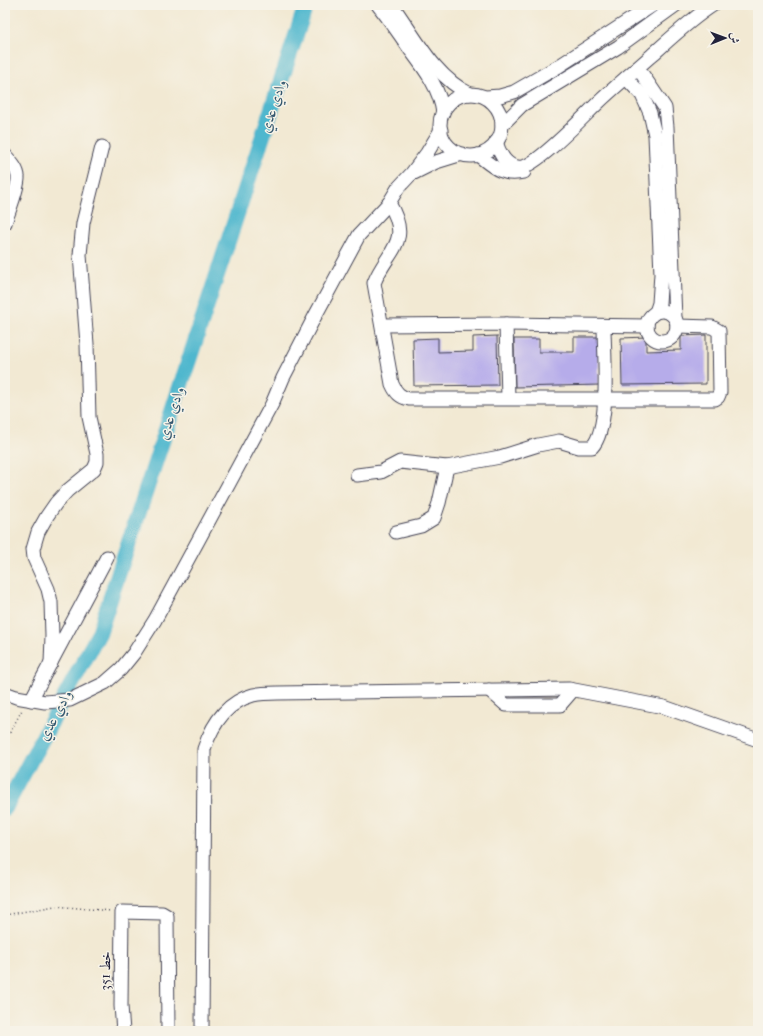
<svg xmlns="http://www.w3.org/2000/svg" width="763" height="1036" viewBox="0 0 763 1036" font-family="'IM FELL French Canon',Amiri,serif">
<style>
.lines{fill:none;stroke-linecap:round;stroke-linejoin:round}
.river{stroke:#50b7ce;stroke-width:16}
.building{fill:#b6acea}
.minor-casing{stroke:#414052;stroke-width:15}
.path{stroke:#414052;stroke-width:1.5;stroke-dasharray:1 3;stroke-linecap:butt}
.minor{stroke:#fff;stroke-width:13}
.labels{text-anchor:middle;stroke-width:3;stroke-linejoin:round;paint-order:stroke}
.street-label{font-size:14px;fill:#22223b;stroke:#f7f3e8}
.water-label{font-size:15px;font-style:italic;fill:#32566e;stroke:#f7f3e8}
</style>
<rect width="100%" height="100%" fill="#f7f3e8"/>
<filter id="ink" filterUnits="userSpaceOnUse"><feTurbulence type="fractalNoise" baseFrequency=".025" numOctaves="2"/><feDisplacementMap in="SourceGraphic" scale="8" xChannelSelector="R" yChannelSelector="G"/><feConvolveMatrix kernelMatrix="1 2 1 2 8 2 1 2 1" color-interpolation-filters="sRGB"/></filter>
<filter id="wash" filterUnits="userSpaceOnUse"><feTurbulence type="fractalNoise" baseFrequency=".012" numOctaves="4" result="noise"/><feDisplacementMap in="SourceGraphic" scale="16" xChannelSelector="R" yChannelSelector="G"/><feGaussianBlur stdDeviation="0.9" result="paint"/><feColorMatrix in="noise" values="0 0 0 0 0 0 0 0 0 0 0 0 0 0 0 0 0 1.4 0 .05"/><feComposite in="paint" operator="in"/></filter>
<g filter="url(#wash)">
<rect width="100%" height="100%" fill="#f2e9d3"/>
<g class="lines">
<polyline class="river" points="5,808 99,633 306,5"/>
</g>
<g id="blocks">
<g class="building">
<polygon points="706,335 706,384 622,385 621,338 646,337 646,351 681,350 681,336"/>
<polygon points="497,336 498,385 414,386 413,339 438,338 438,352 473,351 473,337"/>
<polygon points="574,337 599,337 599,385 515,387 514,339 539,339 539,352 574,352"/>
</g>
</g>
</g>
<g filter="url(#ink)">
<use href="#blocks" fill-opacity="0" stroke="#414052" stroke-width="1"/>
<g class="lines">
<defs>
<g id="minor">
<path d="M 378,5 C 389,19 399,33 409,48 C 424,68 440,88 443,113"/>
<path d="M 392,5 C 415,36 434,77 470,94"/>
<polyline points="638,68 665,108 667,127 675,318"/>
<polyline points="626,78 642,95 650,113 655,135 661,274 659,303 656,312"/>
<circle cx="471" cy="125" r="31"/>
<polyline points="486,97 500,96 514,92 559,66 653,5"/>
<polyline points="502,125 522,105 618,47 676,5"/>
<path d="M 496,142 C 500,155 507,169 522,167 C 539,164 584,116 599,102 C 616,86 634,71 652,55 C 671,38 691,19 713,5"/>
<path d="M 5,155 C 10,161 18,169 18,177 C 19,187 8,213 5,223"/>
<path d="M 478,155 C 493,167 503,177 524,172"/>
<polyline points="414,173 436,162 462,154"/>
<path d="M 389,203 C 413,243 387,250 374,283 L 392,384 C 396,393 400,397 409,399 L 715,399 L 718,397 L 720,392 L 719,331 L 712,327 L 677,326"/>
<circle cx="662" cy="326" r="15"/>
<polyline points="506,324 508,398"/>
<polyline points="382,325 506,324 647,326"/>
<path d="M 357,475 L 381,472 L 400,462 L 447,467 L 500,457 L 538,445 L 559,441 L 579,447 L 592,447 C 611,427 604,354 604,326"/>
<polyline points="396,532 421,526 434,518 439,503 447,467"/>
<polyline points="51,663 52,636 51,602 48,589 34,558 33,549 38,532 47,516 56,503 67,491 94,469 97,462 97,454 89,417 87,344 80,255 83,223 102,147"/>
<polyline points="489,690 506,705 560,705 573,690"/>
<polyline points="5,693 16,697 45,702 70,700 105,683 121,669 134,653 155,620 238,467 272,404 283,378 314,318 359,235 389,203 398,188 412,173 427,153 441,130"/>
<polyline points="31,700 107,557"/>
<polyline points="123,1031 121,1006 122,912 162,913 167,916 168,1031"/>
<path d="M 202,1031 L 204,749 C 212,725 227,702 253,695 C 261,693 270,693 278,693 L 569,689 L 664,707 L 758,740"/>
</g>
</defs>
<use href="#minor" class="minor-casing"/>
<g class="path">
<polyline points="5,756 7,738 22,710"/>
<polyline points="5,915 55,906 112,911"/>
</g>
<use href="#minor" class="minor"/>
</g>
</g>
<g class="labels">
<g class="street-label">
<text transform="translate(105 971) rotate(-89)" y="5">خط 351</text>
</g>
<g class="water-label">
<text transform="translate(273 106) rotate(-72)" y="5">وادي عدي</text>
<text transform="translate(171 413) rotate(-72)" y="5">وادي عدي</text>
<text transform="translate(55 715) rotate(-62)" y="5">وادي عدي</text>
</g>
</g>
<rect width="763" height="1036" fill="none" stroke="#f7f3e8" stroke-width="20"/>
<g transform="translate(725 38) rotate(89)" stroke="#f7f3e8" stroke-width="3" paint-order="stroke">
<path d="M0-3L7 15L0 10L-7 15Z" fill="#22223b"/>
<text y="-6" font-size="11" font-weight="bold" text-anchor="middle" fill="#22223b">ش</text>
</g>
</svg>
